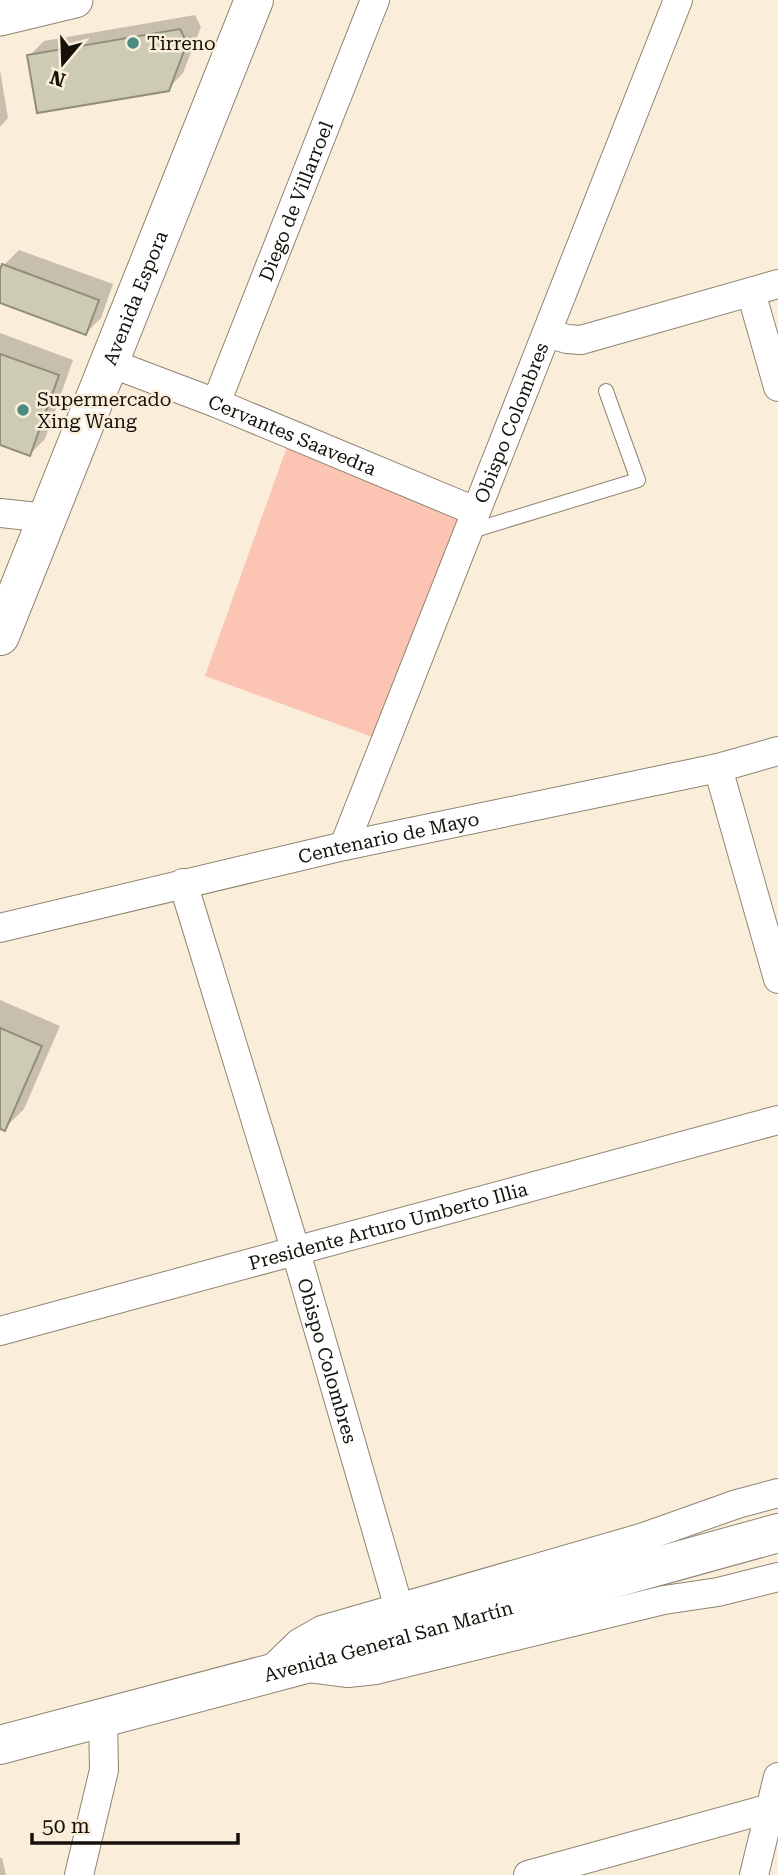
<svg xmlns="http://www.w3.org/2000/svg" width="778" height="1875" viewBox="0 0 778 1875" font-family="'Roboto Serif',serif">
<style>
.green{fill:#fbc4b3}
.shadow{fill:#0003}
.building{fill:#cecbb5;stroke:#928e7a;stroke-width:2}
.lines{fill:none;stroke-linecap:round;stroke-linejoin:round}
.service-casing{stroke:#8f8472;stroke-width:16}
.minor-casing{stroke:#8f8472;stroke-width:30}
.tertiary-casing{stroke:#8f8472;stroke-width:37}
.secondary-casing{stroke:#8f8472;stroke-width:40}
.service{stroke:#fff;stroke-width:14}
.minor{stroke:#fff;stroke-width:28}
.tertiary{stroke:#fff;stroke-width:35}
.secondary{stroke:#fff;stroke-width:38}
.poi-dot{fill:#488c82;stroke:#faeeda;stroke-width:2.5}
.labels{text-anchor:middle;stroke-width:5;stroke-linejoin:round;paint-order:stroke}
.poi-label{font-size:19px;fill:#15110a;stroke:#faeeda;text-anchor:start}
.street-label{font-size:19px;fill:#15110a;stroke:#faeeda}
</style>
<rect width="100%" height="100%" fill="#faeeda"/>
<polygon class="green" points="289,441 461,520 375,738 205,676"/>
<g class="shadow">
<polygon points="195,15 201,27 183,73 168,89 29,56 44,41"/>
<polygon points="0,70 8,118 0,127"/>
<polygon points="19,250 113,284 101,318 86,333 0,301 0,275 4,265"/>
<polygon points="0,333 73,360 45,439 30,454 0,443"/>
<polygon points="0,1000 60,1026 24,1109 4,1129 0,1127"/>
<polygon points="0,1858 2,1858 6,1875 0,1875"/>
</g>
<g class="building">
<polygon points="180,29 187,43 169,91 37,113 27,55"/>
<polygon points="2,264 99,300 86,335 0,303 0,270"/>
<polygon points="0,354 59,375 30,456 0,445"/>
<polygon points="0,1028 42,1046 5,1131 0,1129"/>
</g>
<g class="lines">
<defs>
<polyline id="service" points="468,532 638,480 606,391"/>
<g id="minor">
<polyline points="751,292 778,387"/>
<polyline points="547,333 567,339 581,340 778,284"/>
<path id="s1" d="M 110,363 L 216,403 L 475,511"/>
<path id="s2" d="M 216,403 L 375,0"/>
<polyline points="0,513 47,518"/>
<polyline points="718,768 778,979"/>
<path id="s3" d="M 344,846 L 678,0"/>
<path id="s4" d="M 183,883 L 296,1252 L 407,1636"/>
<path id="s5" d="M 0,928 L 344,846 L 718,768 L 778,751"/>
<path id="s6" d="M 0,1331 L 778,1120"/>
<polyline points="309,1668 348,1673 376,1670 664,1600 718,1592 778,1577"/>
<polyline points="270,1671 299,1643 322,1630 644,1537 737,1504 778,1493"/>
<polyline points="79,1875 104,1770 103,1718"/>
<polyline points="528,1875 778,1806"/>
<polyline points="754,1875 778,1777"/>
</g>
<polyline id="tertiary" points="0,18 75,0"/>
<g id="secondary">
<path id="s7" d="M 0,636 L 254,0"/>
<path id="s8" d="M 0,1745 L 295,1667 L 778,1533"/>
</g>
</defs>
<use href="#service" class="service-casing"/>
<use href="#minor" class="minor-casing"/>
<use href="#tertiary" class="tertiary-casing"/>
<use href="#secondary" class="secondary-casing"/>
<use href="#service" class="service"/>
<use href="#minor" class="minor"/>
<use href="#tertiary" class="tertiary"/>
<use href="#secondary" class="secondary"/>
</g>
<g class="poi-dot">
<circle cx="133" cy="43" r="7"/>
<circle cx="23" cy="410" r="7"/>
</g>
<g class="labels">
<g class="poi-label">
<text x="147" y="50">Tirreno</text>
<text x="37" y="406">Supermercado<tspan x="37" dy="22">Xing Wang</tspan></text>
</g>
<g class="street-label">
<text dy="7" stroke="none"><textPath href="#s2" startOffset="217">Diego de Villarroel</textPath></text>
<text dy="7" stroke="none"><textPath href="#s7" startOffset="364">Avenida Espora</textPath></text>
<text dy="7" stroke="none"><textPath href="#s3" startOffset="455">Obispo Colombres</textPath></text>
<text dy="7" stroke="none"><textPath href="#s1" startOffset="196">Cervantes Saavedra</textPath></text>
<text dy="7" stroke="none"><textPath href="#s5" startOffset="399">Centenario de Mayo</textPath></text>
<text dy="7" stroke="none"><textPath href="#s6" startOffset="402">Presidente Arturo Umberto Illia</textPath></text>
<text dy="7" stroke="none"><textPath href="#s4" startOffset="499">Obispo Colombres</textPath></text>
<text dy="7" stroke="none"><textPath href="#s8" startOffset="402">Avenida General San Martín</textPath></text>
</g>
</g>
<g transform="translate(63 63) rotate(199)" stroke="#faeeda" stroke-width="5" paint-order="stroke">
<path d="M0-5L12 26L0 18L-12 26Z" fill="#15110a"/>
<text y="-10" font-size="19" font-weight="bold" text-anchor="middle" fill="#15110a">N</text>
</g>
<path d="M32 1833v10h206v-10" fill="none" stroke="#15110a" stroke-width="3.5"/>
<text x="42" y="1833" font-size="21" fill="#15110a" stroke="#faeeda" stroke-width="5" paint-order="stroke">50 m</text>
</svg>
